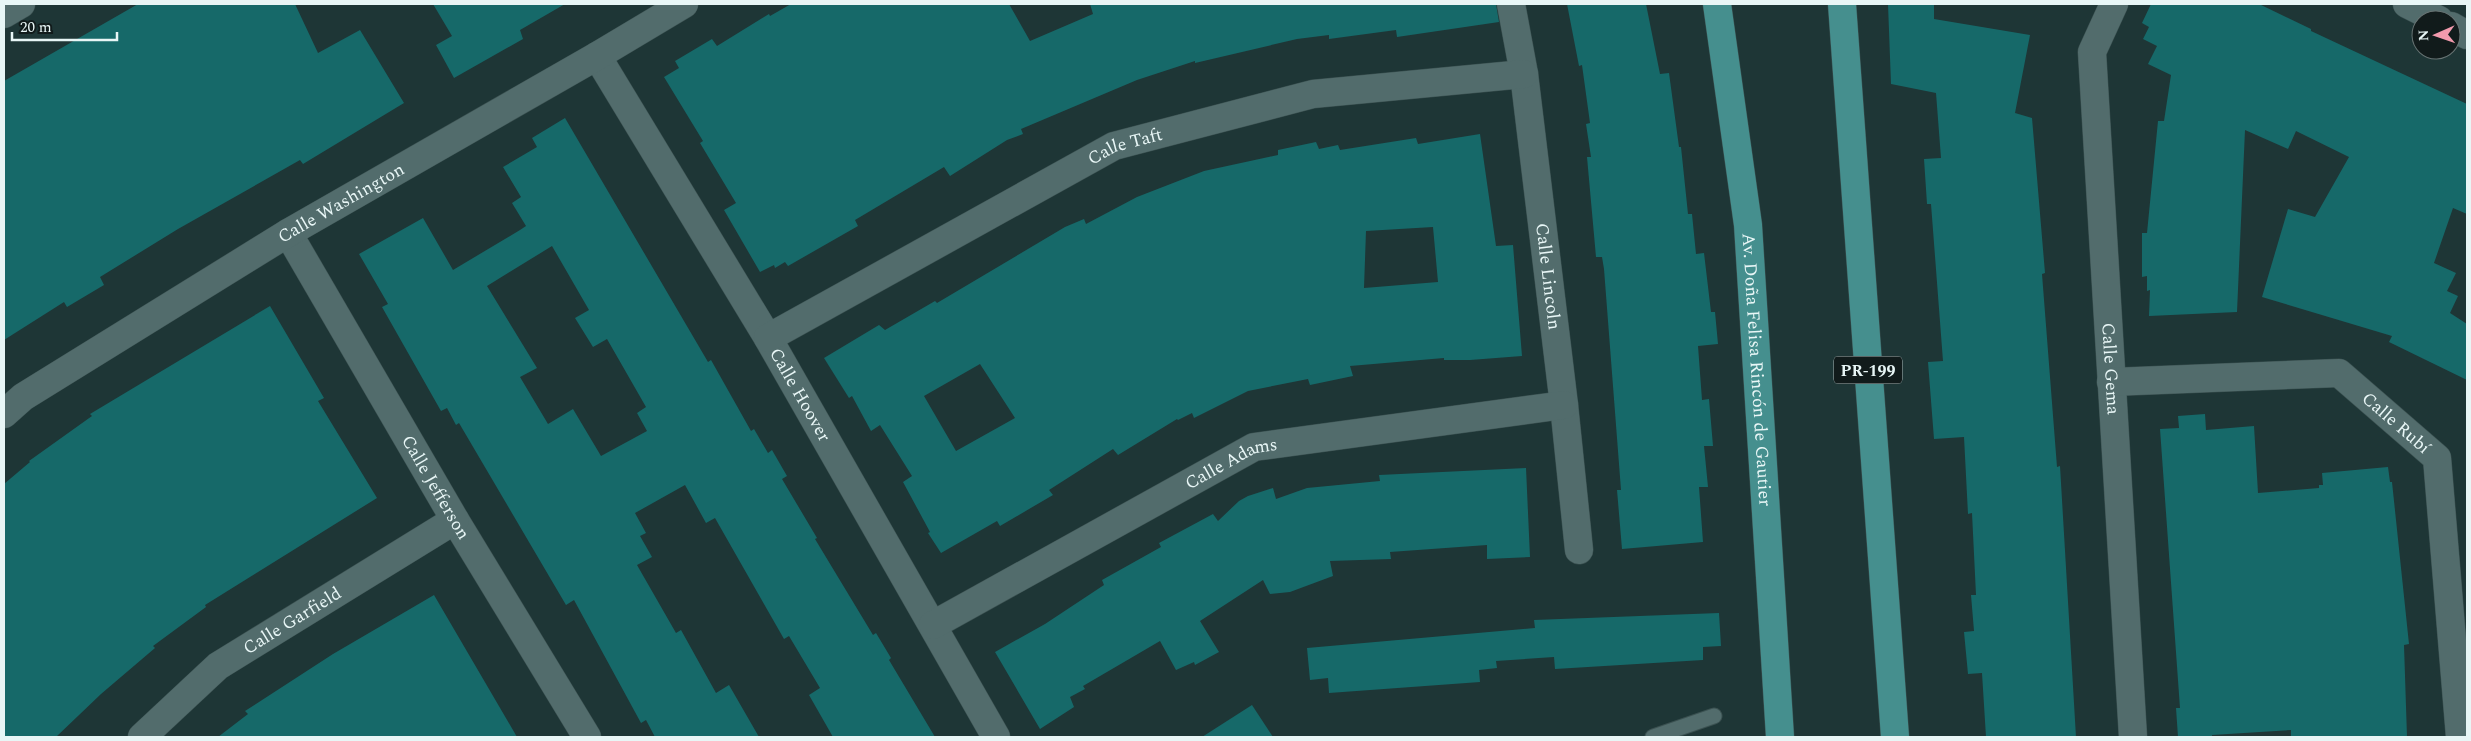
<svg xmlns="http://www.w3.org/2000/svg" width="2471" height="741" viewBox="0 0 2471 741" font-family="Spectral,serif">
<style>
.building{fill:#166969;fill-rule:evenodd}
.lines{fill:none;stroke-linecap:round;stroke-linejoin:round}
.service-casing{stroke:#3b5151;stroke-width:17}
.minor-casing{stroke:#3b5151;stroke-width:29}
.primary-casing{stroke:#3b5151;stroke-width:29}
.service{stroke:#526c6c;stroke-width:15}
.minor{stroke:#526c6c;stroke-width:28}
.primary{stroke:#458f8e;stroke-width:28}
.labels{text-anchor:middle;stroke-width:4;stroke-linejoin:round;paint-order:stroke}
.shield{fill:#111b1b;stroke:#a8b4b4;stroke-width:1}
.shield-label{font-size:16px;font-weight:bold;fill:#e8f6f6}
.street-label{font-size:18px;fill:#e8f6f6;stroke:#111b1b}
</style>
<rect width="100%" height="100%" fill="#1e3636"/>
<g class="building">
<polygon points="138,4 295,4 318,53 360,30 404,103 303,164 300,160 178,229 100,277 104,285 67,307 64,302 4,340 4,81"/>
<polygon points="433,4 565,4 520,30 523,39 454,78 436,45 452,36"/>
<polygon points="791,4 1009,4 1030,41 1093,14 1090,4 1496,4 1499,22 1397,37 1396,30 1329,39 1329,35 1297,39 1195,63 1195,61 1137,80 1021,129 1023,134 1007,140 950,176 944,167 855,220 858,226 788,266 785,262 775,268 774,265 760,272 724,210 736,203 700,143 703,141 664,77 679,68 675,61 712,39 717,46 769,14 770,16"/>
<polygon points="1567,4 1646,4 1660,74 1669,73 1679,147 1681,147 1688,214 1692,214 1696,254 1704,253 1711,312 1715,312 1718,344 1698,346 1702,400 1709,399 1713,446 1704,446 1708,487 1699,487 1703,542 1622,549 1617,490 1621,490 1604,269 1602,257 1596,257 1587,157 1591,157 1586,124 1590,123 1582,65 1579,66"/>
<polygon points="1888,4 1934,4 1934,19 2030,35 2015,113 2032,118 2045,273 2042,274 2057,467 2060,466 2076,737 1986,737 1982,673 1968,674 1964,632 1974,631 1971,595 1976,595 1972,513 1968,514 1964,437 1934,439 1928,362 1943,361 1931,204 1927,204 1924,159 1941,158 1936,93 1891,84"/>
<polygon points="2151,4 2259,4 2311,29 2311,31 2467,104 2467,214 2453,208 2434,263 2456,273 2447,291 2458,296 2450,313 2467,324 2467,380 2389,342 2392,336 2262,297 2288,209 2315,217 2349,157 2296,131 2288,149 2245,130 2237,312 2149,316 2150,290 2147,291 2147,276 2142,277 2142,233 2147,233 2158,121 2164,121 2171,75 2148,64 2157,46 2143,39 2149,27 2142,23"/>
<path d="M 565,118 L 708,362 L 711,360 L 751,431 L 754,429 L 768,453 L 772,450 L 787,476 L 782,479 L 817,538 L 815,539 L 873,635 L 876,633 L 891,658 L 889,660 L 935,737 L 833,737 L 809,695 L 820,688 L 789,636 L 784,639 L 715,518 L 706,523 L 685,485 L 635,513 L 646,533 L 640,536 L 652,557 L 637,565 L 676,633 L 681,630 L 716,693 L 729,685 L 759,737 L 655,737 L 646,720 L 641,723 L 574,600 L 566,605 L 459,423 L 456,425 L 447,408 L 441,411 L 382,307 L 388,304 L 359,254 L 423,218 L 453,270 L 520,230 L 526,226 L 512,203 L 521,197 L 503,167 L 537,147 L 532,138 ZM 552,246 L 589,310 L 575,318 L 593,347 L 607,339 L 646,407 L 637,413 L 647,431 L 601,456 L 573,409 L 548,424 L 520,377 L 537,368 L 487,286 Z"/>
<path d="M 1480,134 L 1496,246 L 1513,245 L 1522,356 L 1470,360 L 1444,360 L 1444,358 L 1350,366 L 1353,376 L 1310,385 L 1308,379 L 1248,391 L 1194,418 L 1192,413 L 1178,420 L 1177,419 L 1118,455 L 1113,449 L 1049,490 L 1053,495 L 1000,526 L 997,521 L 941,553 L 928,533 L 930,532 L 903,482 L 912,476 L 880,425 L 871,431 L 852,396 L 849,398 L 824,358 L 879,325 L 885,330 L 935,301 L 937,303 L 1065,227 L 1084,219 L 1086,224 L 1137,197 L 1204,171 L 1278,155 L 1278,150 L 1316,142 L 1319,149 L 1338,145 L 1340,150 L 1416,138 L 1418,144 ZM 1433,227 L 1438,282 L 1364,288 L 1366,231 ZM 980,364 L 1015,418 L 956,451 L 924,396 Z"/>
<polygon points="270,306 324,398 318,401 377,498 205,605 206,607 153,646 155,648 101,694 56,737 4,737 4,484 30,462 29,461 92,416 90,414"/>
<polygon points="2205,414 2206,430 2254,426 2258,493 2319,488 2319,485 2323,485 2322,473 2388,467 2390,482 2392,482 2409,644 2404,645 2407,737 2291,737 2291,730 2212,735 2212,737 2178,737 2176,708 2180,708 2160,429 2179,428 2178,416"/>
<polygon points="1526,468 1530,557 1487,559 1487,545 1390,552 1391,559 1330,561 1333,576 1290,592 1270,594 1263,580 1200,621 1219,652 1195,665 1194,662 1176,670 1160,641 1083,686 1085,689 1070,697 1074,707 1040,729 995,652 1045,624 1104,585 1102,580 1161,547 1159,543 1213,514 1218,521 1239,501 1248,496 1273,488 1276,499 1307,488 1380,481 1379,475"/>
<polygon points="434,595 517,737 218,737 248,714 245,711 333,654"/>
<polygon points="1719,613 1721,646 1703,647 1703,660 1555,669 1554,657 1496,661 1497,668 1479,670 1480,682 1329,693 1328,678 1310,680 1307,648 1535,628 1534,620"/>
<polygon points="1252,705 1273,737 1202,737"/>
</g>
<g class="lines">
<defs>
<polyline id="service" points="1653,737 1714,716"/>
<g id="minor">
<path id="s1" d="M 1511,4 L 1524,74 L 1564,405 L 1579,550"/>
<path id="s2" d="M 2114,4 L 2092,52 L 2133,737"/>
<polyline points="2407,4 2439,20"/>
<polyline points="4,14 21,4"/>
<polyline points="2451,26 2467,35"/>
<path id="s3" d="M 597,56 L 768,338 L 996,737"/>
<path id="s4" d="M 288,233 L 455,520 L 587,737"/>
<path id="s5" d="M 768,338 L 1114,146 L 1313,94 L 1524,74"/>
<path id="s6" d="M 2111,382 L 2339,373 L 2437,458 L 2460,737"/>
<path id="s7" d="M 4,414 L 23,397 L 288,233 L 597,56 L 684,4"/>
<path id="s8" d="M 933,625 L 1254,447 L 1564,405"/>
<path id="s9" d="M 142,737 L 218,666 L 455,520"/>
</g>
<g id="primary">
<path id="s10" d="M 1717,4 L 1748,225 L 1780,737"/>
<polyline points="1842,4 1895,737"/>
</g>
</defs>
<use href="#service" class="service-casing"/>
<use href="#minor" class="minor-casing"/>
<use href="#primary" class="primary-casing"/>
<use href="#service" class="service"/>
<use href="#minor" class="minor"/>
<use href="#primary" class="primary"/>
</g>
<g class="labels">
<rect class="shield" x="1834" y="356.5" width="68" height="27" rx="4"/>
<g class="shield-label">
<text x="1868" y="376">PR-199</text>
</g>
<g class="street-label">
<text dy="6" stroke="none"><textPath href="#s5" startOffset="406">Calle Taft</textPath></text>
<text dy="6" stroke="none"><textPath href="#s7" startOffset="398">Calle Washington</textPath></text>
<text dy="6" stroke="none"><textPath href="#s1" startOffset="275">Calle Lincoln</textPath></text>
<text dy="6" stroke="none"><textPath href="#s2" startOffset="370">Calle Gema</textPath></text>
<text dy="6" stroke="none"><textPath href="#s10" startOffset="368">Av. Doña Felisa Rincón de Gautier</textPath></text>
<text dy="6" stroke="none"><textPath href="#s3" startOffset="395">Calle Hoover</textPath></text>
<text dy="6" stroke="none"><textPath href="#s6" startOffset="304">Calle Rubí</textPath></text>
<text dy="6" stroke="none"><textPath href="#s8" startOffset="340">Calle Adams</textPath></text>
<text dy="6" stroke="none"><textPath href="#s4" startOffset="294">Calle Jefferson</textPath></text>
<text dy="6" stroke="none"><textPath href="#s9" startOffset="191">Calle Garfield</textPath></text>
</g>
</g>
<rect width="2471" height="741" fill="none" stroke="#e8f6f6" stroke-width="10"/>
<g transform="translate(2436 35) rotate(268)"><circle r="24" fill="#111b1b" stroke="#677373"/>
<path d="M0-4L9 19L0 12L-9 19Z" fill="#f29aad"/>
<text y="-8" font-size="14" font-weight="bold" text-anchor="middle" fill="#e8f6f6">N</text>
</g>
<path d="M12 32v8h105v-8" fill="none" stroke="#e8f6f6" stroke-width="2.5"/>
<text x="20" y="32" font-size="15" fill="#e8f6f6" stroke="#111b1b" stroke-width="4" paint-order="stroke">20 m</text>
</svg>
